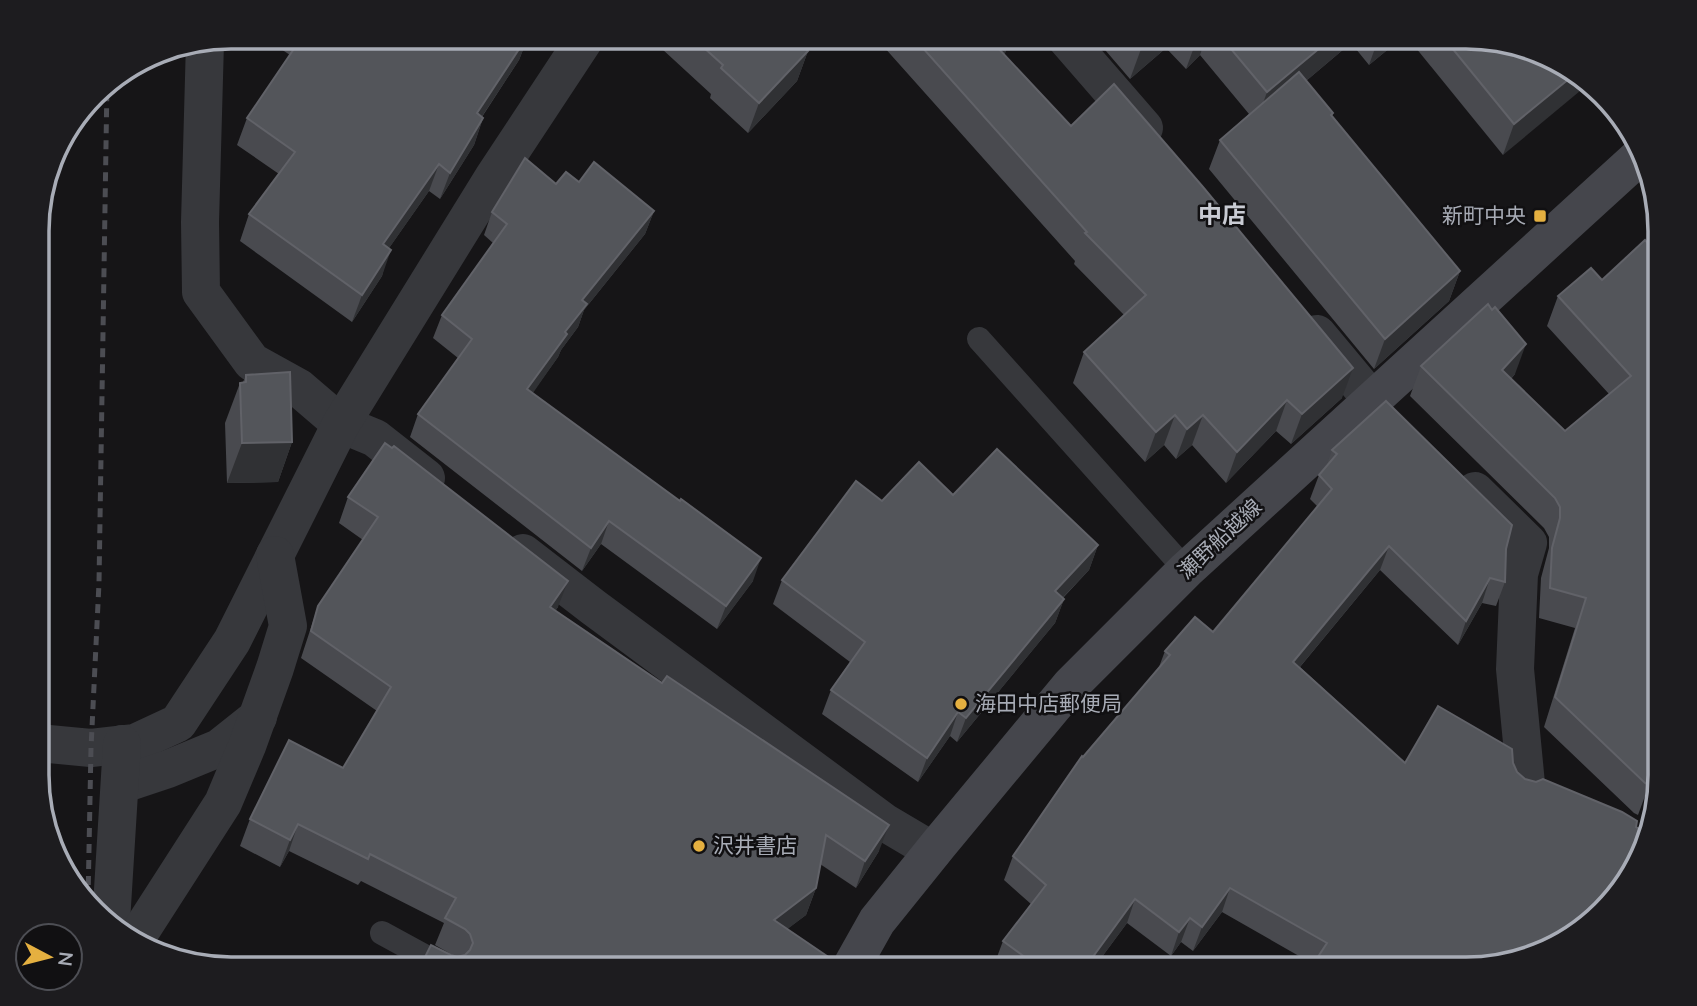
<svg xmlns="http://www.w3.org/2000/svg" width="1697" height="1006" viewBox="0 0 1697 1006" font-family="Mulish,'Noto Sans JP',sans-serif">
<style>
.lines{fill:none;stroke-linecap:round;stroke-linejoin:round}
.lane{stroke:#37383c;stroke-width:24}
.street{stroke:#37383c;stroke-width:38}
.secondary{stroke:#45464c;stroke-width:38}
.rail{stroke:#4c4d53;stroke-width:5;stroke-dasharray:9 7;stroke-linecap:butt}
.wall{fill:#494a4f}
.shaded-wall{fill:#303134}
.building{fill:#53555a;stroke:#616268;stroke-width:2}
.poi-dot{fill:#e5b040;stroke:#111012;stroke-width:2.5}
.labels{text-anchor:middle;stroke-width:5;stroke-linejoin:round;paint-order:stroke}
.poi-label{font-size:21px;fill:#a8acb6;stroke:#111012;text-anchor:start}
.street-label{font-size:21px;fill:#a8acb6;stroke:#111012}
.quarter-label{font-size:24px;font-weight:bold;fill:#c9cbd3;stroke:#111012}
.rim{fill:none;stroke:#a8acb6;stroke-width:3.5}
</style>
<rect width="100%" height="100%" fill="#161517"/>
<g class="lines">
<g class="lane">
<polyline points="979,339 1186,570"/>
<polyline points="382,933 448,969"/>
</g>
<g class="street">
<polyline points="1065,37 1144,128"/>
<polyline points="205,42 200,222 201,292 252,362 299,388 341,424 375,438 426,478"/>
<polyline points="1317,334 1372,400"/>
<polyline points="1475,491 1528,543 1519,574 1515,669 1526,784"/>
<polyline points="523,553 593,607 884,822 933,851"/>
<polyline points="38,743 91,748 135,743 178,723 232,641 341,424 493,178 586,37"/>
<polyline points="120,785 168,769 219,748 258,717"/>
<polyline points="111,922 122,744"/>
<polyline points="133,943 223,803 247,746 275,668 288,626 275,555"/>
</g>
<polyline class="secondary" points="850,969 877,921 939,844 1071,685 1186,570 1641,155"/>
<g class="rail">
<polyline points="38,437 38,515"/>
<polyline points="88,901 91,748 99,583 107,83"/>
</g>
</g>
<g class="wall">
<polygon points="263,37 528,37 519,60 482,117 483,118 474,145 440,199 429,191 389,248 382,276 352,322 240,241 249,214 279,174 237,145 247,118 290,55"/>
<polygon points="649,37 792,37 808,51 797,81 748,133 710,98 711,94"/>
<polygon points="875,37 1019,37 1007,48 1004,55 1071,126 1342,398 1291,444 1276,431 1226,483 1192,445 1176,459 1164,445 1145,462 1073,383 1084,352 1124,315 1074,264 1075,261"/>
<polygon points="1094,37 1403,37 1369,65 1351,43 1306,81 1333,113 1332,117 1460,271 1449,301 1374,369 1209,169 1220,140 1249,114 1200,55 1186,69 1166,48 1130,79"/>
<polygon points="1407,37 1467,37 1564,63 1503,155"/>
<polygon points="579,182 654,211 645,234 584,310 578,327 561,350 558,357 532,393 753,581 717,629 601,544 582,571 410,437 418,414 458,358 433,338 442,315 493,243 484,235 492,212 556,184"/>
<polygon points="1645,240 1649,785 1638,815 1634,813 1544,727 1575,628 1539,618 1541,578 1549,548 1549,537 1544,528 1410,396 1421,366 1515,374 1511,379 1565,431 1609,394 1547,326 1558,296 1602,280"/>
<polygon points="246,375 292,442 278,482 227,483 225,423 240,383 243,382"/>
<polygon points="1332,450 1506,549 1505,582 1496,606 1482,603 1458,645 1380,570 1300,667 1405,763 1512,749 1313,964 1222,912 1193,951 1181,942 1171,956 1127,923 1093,969 1000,969 994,965 1003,941 1031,904 1004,880 1013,856 1159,667 1165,651 1213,632 1318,507 1310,499 1319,475 1326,467"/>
<polygon points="953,495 1098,545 1089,570 1063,598 1064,599 1055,623 957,742 950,736 918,782 822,714 831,690 850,662 773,604 782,580 882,501"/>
<polygon points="348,497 558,607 555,611 879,851 856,888 820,864 816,888 806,915 787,929 419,969 451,955 456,957 435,945 444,923 361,881 358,885 289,851 280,867 240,846 250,819 343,768 377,711 301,658 318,606 363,540 339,523"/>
</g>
<g class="shaded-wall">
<polygon points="527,37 528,37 519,60 467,139 477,113"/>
<polygon points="1004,37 1019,37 1007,48 1001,65 998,48"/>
<polygon points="1155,37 1171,37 1166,48 1130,79 1141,49"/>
<polygon points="1199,37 1206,37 1200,55 1186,69 1197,39"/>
<polygon points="1333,37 1353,37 1351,43 1256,123 1267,92"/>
<polygon points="1379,37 1403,37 1369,65"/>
<polygon points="808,51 797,81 748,133 759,103"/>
<polygon points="1575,74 1586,86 1503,155 1514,124"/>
<polygon points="483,118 474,145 440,199 450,173"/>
<polygon points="439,164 429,191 373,271 383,244"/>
<polygon points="654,211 645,234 584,310 578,327 561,350 558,357 519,413 527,389 565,332 582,300"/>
<polygon points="391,250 382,276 352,322 362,295"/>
<polygon points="1460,271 1449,301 1374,369 1385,339"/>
<polygon points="1526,344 1515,374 1491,400 1502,370"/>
<polygon points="1353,368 1342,398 1291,444 1302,414"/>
<polygon points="1287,400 1276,431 1226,483 1237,452"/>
<polygon points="1175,415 1164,445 1145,462 1156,432"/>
<polygon points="1203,415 1192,445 1176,459 1187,429"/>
<polygon points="292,442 278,482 227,483 242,443"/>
<polygon points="609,521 601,544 582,571 591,548"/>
<polygon points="1098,545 1089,570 1046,615 1055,591"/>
<polygon points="1389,546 1380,570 1284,686 1293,662"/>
<polygon points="761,558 753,581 717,629 726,606"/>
<polygon points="1490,578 1482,603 1458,645 1466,621"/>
<polygon points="568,581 558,607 540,634 550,607"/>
<polygon points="1064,599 1055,623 957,742 966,718"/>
<polygon points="958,712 950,736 918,782 927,758"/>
<polygon points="298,824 289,851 280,867 290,840"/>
<polygon points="889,825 879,851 856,888 865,861"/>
<polygon points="816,888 806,915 764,947 774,920"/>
<polygon points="1230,888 1222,912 1193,951 1202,927"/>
<polygon points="1135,899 1127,923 1093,969 1084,969"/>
<polygon points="1190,918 1181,942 1171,956 1179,932"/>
</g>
<g class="building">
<polygon points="302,37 527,37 477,113 483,118 450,173 439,164 383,244 391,250 362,295 249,214 295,152 247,118"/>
<polygon points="692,37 792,37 808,51 759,103 721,68 723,65"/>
<polygon points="913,37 1010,37 998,48 1071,126 1114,84 1203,187 1353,368 1302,414 1287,400 1237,452 1203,415 1187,429 1175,415 1156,432 1084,352 1146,295 1085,233 1087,232"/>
<polygon points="1131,37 1155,37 1141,49"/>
<polygon points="1221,37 1333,37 1267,92"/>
<polygon points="1443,37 1467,37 1564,63 1575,74 1514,124"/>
<polygon points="1299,72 1333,113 1331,115 1460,271 1385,339 1220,140"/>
<polygon points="525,158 556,184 566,172 579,182 594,162 654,211 582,300 587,304 565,332 567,334 527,389 680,501 681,499 761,558 726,606 609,521 591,548 418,414 472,339 442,315 507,224 492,212"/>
<polygon points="1645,240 1660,257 1660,750 1649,785 1645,783 1555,697 1586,598 1550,588 1552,548 1560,518 1560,507 1555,498 1421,366 1488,304 1492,310 1495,307 1526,344 1502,370 1565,431 1631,376 1558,296 1591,268 1602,280"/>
<polygon points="290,372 292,442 242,443 240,383 246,382 246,375"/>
<polygon points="1386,401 1512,525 1506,549 1505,582 1490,578 1466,621 1389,546 1293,662 1405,763 1438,706 1512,749 1513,763 1517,772 1525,779 1536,782 1543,779 1622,812 1637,821 1636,827 1646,833 1634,873 1564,943 1479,969 1310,969 1327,943 1230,888 1202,927 1190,918 1179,932 1135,899 1084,969 1041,969 1003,941 1046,885 1013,856 1082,756 1083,757 1170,655 1165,651 1195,617 1213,632 1332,489 1319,475 1337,454 1332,450"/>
<polygon points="385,443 392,448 394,446 568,581 550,607 662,683 667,676 889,825 865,861 826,835 816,888 774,920 846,969 419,969 431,945 451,955 457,957 465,955 470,950 473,943 470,934 465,929 445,918 456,898 370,854 368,859 298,824 290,840 250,819 289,740 343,768 391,687 311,631 318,606 378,517 348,497"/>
<polygon points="997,449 1098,545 1055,591 1064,599 966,718 958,712 927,758 831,690 865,642 782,580 856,481 882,501 919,462 953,495"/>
</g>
<g class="poi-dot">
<rect x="1533" y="209" width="14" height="14" rx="3.5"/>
<circle cx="961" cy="704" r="7"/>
<circle cx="699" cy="846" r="7"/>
</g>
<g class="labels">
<g class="poi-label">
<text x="1526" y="223" text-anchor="end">新町中央</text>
<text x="975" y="711">海田中店郵便局</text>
<text x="713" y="853">沢井書店</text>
</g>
<g class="street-label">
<text transform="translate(1220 539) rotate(-43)" y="7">瀬野船越線</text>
</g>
<g class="quarter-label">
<text x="1222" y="223">中店</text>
</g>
</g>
<path d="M0 0H1697V1006H0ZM231 49H1466A182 182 0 0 1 1648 231V775A182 182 0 0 1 1466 957H231A182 182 0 0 1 49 775V231A182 182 0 0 1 231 49Z" fill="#1d1c1f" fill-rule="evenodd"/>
<path class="rim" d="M231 49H1466A182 182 0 0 1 1648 231V775A182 182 0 0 1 1466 957H231A182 182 0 0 1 49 775V231A182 182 0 0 1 231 49Z"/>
<g transform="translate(49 957) rotate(97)"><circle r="33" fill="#111012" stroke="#4d4e54" stroke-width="2"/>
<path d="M0-5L12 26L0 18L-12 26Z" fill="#e5b040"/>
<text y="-10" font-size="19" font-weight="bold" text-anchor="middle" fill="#a8acb6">N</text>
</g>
</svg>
